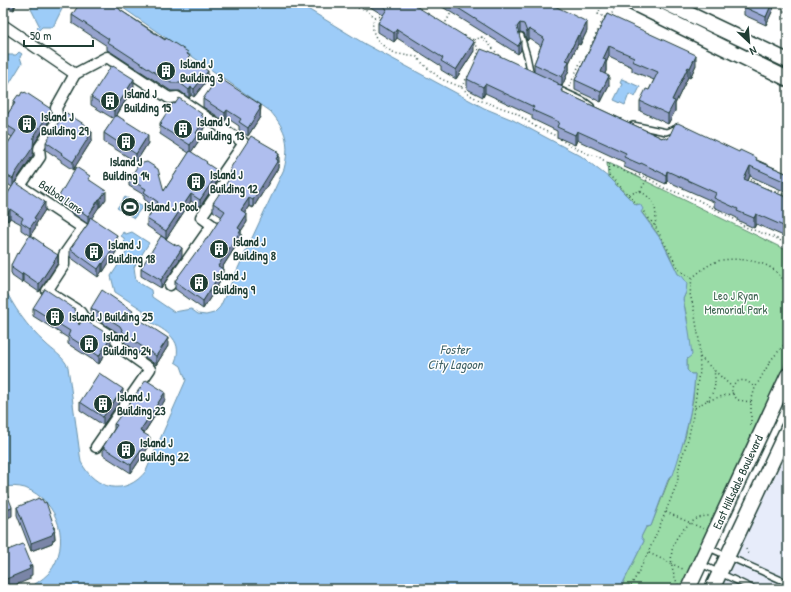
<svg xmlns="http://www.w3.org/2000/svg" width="791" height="592" viewBox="0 0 791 592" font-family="'Patrick Hand',sans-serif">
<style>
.built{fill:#e7ecfa}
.green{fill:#9adca7;stroke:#5c8c6e}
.water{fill:#9dccf8;stroke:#6b93aa}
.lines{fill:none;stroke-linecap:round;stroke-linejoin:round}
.lane-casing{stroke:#1f3d34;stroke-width:8}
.street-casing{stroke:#1f3d34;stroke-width:13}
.secondary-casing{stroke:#1f3d34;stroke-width:17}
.path{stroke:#1f3d34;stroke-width:1.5;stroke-dasharray:1 3;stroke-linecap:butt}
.lane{stroke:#fff;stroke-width:5}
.street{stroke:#fff;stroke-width:10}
.secondary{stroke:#fff;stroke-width:14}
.wall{fill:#96a3cd;stroke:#1f3d34}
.shaded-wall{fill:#7a85a7;stroke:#1f3d34}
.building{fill:#afbeee;stroke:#1f3d34}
.labels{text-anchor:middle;stroke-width:3;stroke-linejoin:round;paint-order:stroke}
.poi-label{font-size:12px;font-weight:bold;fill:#1f3d34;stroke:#fff;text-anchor:start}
.street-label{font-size:12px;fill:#1f3d34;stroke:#fff}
.park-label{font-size:12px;fill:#3e6551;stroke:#fff}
.water-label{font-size:13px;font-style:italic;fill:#3e6165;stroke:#fff}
</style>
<rect width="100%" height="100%" fill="#fff"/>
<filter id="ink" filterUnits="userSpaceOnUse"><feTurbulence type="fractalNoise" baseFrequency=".025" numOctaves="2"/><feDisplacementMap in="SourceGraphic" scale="8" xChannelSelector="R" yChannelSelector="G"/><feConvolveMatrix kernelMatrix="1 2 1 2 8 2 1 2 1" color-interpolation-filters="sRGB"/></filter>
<g filter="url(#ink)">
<polygon class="built" points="788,449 788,589 720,589"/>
<path class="green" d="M 607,162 L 788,251 L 788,357 L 682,589 L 620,589 L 644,541 L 641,537 L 646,527 L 651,526 L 685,438 L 693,399 L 695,374 L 691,374 L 687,370 L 687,318 L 683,299 L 686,292 C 678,275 671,257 662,241 C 647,217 629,196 608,177 Z"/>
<g class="water">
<polygon points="34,3 65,3 53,27 42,27 39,30 37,28 39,25 31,9"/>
<path d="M 116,3 L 298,3 L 365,44 L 484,108 L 513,120 L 581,156 L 608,177 L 636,205 L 640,204 L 643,209 L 641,212 L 662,241 L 678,274 L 682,276 L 687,283 L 686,292 L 683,299 L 689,331 L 692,355 L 687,359 L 687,370 L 691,374 L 695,374 C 693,409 684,442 673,475 L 669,477 L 651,526 L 646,527 L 641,537 L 644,541 L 620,589 L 26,589 C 34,585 42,580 49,573 C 72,544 59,501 25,488 C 18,486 10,486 3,487 L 3,285 C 13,306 27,327 45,343 C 53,351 63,356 68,367 L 81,462 C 95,490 126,497 146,471 L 186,380 L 181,366 L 175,362 C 185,338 162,329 145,319 L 143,310 L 115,292 L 111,276 L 126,253 L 124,238 L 121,236 L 123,232 L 126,234 L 132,232 L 149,243 L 134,267 L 136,281 L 151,290 L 152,297 L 174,312 L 191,309 L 198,314 L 206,315 L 214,313 L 220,307 L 284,169 C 290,145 287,130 270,111 Z"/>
<polygon points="19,52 22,54 20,57 22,63 3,94 3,55 16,55"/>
<polygon points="622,79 640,87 635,97 629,94 625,105 614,100 622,84 620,83"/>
<polygon points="125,197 129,199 126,204 129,207 134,205 136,202 143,206 134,218 117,208"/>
</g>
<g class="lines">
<defs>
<g id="lane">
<polyline points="521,36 527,56 531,75"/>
<polyline points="558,89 584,101 591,106"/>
<polyline points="633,125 666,132 677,128"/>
<polyline points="709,548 788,583"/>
<polyline points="701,564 754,589"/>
</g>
<g id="street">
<polyline points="3,25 75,74"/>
<polyline points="75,74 56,108 58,120 39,148 40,157 20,186 83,228 64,255 64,265 47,291 80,312 85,320 117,340 119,347 150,369 96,447"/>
<polyline points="75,74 107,57 169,98 177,97 244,143 224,172 225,182 201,217 212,225 170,285"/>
</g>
<g id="secondary">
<polyline points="633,3 788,79"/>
<polyline points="666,3 788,61"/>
<path id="s1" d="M 688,589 L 788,375"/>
<polyline points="712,589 788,428"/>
</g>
</defs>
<use href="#lane" class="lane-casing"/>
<use href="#street" class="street-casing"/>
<use href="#secondary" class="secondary-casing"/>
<g class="path">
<path d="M 347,3 L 357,8 L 365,9 L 375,17 C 367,33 381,47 395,53 C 402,55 410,56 417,57 L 424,65 L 441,79 L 461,87 L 470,95 L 479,100 L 514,112 L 536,127 L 554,135 L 569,145 L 591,155 L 598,156 L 610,165 L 630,174 L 638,175 L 648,178 L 664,188 L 698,200 L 734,219 L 745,227 L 776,238 L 788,245"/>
<polyline points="603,3 598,14 604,17"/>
<path d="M 787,3 C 784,10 780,17 788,21"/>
<polyline points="375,17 385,16"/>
<polyline points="610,17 615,8"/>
<polyline points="447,26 446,22 452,11"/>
<polyline points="461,35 474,40 479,51 475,62"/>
<polyline points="481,37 489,44 500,57"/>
<polyline points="474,40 485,36"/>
<polyline points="461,87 470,73"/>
<polyline points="569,87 581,61 584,61 604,17 606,18"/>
<polyline points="608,163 609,175 637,204"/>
<polyline points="748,177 753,181 751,184"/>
<polyline points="753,181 761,187"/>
<polyline points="767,189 779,192 788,197"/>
<polyline points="640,191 648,178"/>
<path d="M 629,194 L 640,191 C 656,201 657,208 655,226"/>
<path d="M 692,278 C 699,272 706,266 715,262 C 730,256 762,260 774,270 C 780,275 784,281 788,287"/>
<polyline points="700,357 732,387"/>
<path d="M 707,400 C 716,391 716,382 714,370"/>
<path d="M 751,402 L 738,400 C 735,397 731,393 732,389 C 732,382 742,378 748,382 C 750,383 753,386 755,388"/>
<polyline points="695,408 706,401 733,393"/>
<polyline points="751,425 751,402 755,388 771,360 784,345 788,336"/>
<polyline points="666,512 704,529"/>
<polyline points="746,549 749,556"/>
<polyline points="649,553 685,570"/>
<path d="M 678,585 C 668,563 668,542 687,526 C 694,520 700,516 709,516"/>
<path d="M 629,589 C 649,555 663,518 678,481 C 677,466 684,453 688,439 C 693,419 696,398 698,378 L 700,373 L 699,340 L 694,310 L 690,294 L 692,278 L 680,271 L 655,226 L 643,211"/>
<polyline points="730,589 733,588"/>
</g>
<use href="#lane" class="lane"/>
<use href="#street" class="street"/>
<use href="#secondary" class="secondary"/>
</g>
<g class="wall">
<polygon points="3,3 16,3 14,10 3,7"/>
<polygon points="114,3 114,5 120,10 188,54 190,59 208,79 194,97 191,95 189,98 180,91 171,91 111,52 107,50 107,46 72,23 72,15"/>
<polygon points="364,3 411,3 474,51 456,79 441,70 441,66 397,38 394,42 378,32 378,23 383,15"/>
<polygon points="436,3 556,3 556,7 587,31 580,45 578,44 569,63 569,70 562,86 558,84 563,92 662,138 757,160 788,174 788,193 750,176 748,181 788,198 788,238 756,224 754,228 737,220 737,218 714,207 714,202 667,181 666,184 641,173 640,174 624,167 624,162 577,140 575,145 557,137 557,131 532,119 532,115 485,93 483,97 467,89 467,79 534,72 534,64 541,46 529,38 527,41 524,33 520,32 519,33 521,50 518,54"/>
<polygon points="747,3 776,3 766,25 744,15 744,7"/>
<polygon points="607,14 696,65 690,78 688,77 675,104 675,111 668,124 640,111 640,101 649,90 654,80 632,71 632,67 609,56 606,63 606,71 605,74 609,86 601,102 575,90 575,80"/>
<polygon points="134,87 117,115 148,143 136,162 104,142 104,133 114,119 91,105 91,97"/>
<polygon points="203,99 261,105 260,117 248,136 239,130 239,126 227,118 225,121 203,107"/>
<polygon points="13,102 51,118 34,144 33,155 15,182 14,184 45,210 36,224 36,227 30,235 43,245 58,263 39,292 23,281 22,283 12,276 12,274 11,273 11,265 30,236 21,230 21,224 10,218 8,221 3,218 3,201 12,187 3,181 3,148 8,143 12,137 3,131 3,121 13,106"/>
<polygon points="202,116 205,126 198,139 198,142 191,152 207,164 218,180 200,207 191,201 166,239 147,226 147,219 154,207 144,199 144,195 129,186 129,179 164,191 189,153 160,134 160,123"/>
<polygon points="90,130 92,140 73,170 61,162 61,160 46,150 46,142"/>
<polygon points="277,153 279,162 278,165 278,168 253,208 249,206 245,212 247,222 241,231 241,238 222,268 223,277 203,309 175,289 175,281 207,239 222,217 213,211 213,203"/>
<polygon points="90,180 106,199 100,207 99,207 91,218 117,239 117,247 116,249 116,252 103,272 102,271 98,277 70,257 70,249 88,224 89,222 88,224 59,204 59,196"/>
<polygon points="182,256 161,288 141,276 141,268"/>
<polygon points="33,308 79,325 111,344 99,364 68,344 68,338 33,316"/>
<polygon points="91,308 133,316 168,346 156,365 125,343 120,334 91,316"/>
<polygon points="123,397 103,425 80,410 80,402"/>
<polygon points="165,400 144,433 150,445 131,473 103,455 103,447 114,429 114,424"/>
<polygon points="17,507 54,526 55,539 53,540 52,543 31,551 17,515"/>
</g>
<g class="shaded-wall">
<polygon points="14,3 16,3 14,10"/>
<polygon points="554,3 556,3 556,9 553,5"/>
<polygon points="772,3 776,3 766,25 766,17"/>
<polygon points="587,22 587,31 580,45 580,36"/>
<polygon points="520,23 520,32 517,35 517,27"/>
<polygon points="397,29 397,38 394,42 394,33"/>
<polygon points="529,29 529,38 527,41 527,32"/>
<polygon points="578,35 578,44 569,63 569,70 562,86 562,77 566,60"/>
<polygon points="521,41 521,50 518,54 518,46"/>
<polygon points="474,42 474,51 456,79 456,70"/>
<polygon points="609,46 609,56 606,63 606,71 601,82 601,72 603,59"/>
<polygon points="696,55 696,65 690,78 690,68"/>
<polygon points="688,67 688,77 675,104 675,111 668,124 668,114 672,100"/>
<polygon points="208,71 208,79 194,97 194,89"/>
<polygon points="609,76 609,86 601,102 601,92"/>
<polygon points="134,79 134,87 114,119 114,111"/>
<polygon points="485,84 485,93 483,97 483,87"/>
<polygon points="191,87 191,95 189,98 189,90"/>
<polygon points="261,105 260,117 248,136 248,128"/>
<polygon points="51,110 51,118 34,144 33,155 15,182 13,188 13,179 15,174 34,136"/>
<polygon points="227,110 227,118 225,121 225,113"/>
<polygon points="205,118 205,126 198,139 198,142 190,154 190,145 196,133"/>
<polygon points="90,128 90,136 92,132 92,140 73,170 73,162"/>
<polygon points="577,131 577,140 575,145 575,135"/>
<polygon points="148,135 148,143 136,162 136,154"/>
<polygon points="277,151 277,158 279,154 279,162 278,165 278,168 253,208 253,200"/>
<polygon points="750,166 750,176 744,189 744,179"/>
<polygon points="667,171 667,181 666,184 666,175"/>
<polygon points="218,173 218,180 200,207 200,200"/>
<polygon points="106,191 106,199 100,207 100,199"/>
<polygon points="191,194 191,201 166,239 166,231"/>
<polygon points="249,198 249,206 241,218 241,210"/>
<polygon points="99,199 99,207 88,224 88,216"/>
<polygon points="45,202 45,210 36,224 36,227 30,236 30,228 34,218"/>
<polygon points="10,209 10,218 8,221 8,213"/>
<polygon points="247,214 247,222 241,231 241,238 218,274 218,266 238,228"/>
<polygon points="756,214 756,224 754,228 754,218"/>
<polygon points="117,235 117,247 116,249 116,252 103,272 103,264 115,238"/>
<polygon points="182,248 182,256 161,288 161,280"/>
<polygon points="58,255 58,263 39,292 39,284"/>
<polygon points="102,263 102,271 98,277 98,269"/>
<polygon points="223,269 223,277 203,309 203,301"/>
<polygon points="23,273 23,281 22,283 22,275"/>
<polygon points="111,336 111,344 99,364 99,356"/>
<polygon points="168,338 168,346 156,365 156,356"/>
<polygon points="123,389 123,397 103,425 103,417"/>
<polygon points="165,392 165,400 140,439 140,431"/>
<polygon points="150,437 150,445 131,473 131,465"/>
<polygon points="12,507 12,516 3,520 3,510"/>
<polygon points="54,526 55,539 53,540 52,543 31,551 31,543"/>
<polygon points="29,566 32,566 32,575 30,576 30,579 7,589 4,589 4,580"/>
<polygon points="4,579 4,589 3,589 3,580"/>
</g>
<g class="building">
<polygon points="80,3 113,3 113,4 120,9 120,10 165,40 166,38 188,52 187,54 190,56 188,58 208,71 194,89 191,87 189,90 180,83 171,83 111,44 107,42 109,39 72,15"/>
<polygon points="378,3 411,3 474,42 456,70 441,61 443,58 397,29 394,33 378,23 387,9"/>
<polygon points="450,3 554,3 553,5 587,22 580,36 578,35 566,60 569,61 562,77 534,64 544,38 529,29 527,32 524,24 520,23 517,27 521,41 518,46"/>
<polygon points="747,3 772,3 766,17 744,7"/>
<polygon points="607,14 696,55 690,68 688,67 672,100 675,101 668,114 640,101 646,89 649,90 658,72 632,61 634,57 609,46 603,59 606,60 601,72 609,76 601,92 575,80"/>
<polygon points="481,49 489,52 489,51 558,83 558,85 563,87 561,91 662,138 663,137 668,139 675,124 678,123 739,152 740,150 757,158 756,160 788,174 788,183 750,166 744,179 788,198 788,228 756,214 754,218 737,211 738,209 714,198 716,193 667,171 666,175 641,163 640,164 624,157 626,153 577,131 575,135 557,127 559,122 532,110 534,107 485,84 483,87 467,79"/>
<polygon points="111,66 113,67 113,66 134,79 114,111 91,97"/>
<polygon points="218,77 261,105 259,107 260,109 248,128 239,122 241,119 227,110 225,113 203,99"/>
<polygon points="22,92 24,93 25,92 51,109 51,110 34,136 33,147 15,174 13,179 3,173 3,148 7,143 8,143 16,131 3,123 3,121 15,103 13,102 18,95 20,96"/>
<polygon points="179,98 202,114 201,115 205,118 196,133 198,134 190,145 160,126 162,124 160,123 173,103 175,104"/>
<polygon points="65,112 90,128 89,130 92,132 73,162 61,154 62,153 46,142"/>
<polygon points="116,115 148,135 136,154 104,133"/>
<polygon points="251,136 277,151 276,152 279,154 276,159 278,160 253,200 249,198 241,210 247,214 238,228 241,230 218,266 223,269 203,301 175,281 196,252 197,253 206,239 207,239 225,211 213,203 230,178 231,167"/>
<polygon points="190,151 207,162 206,163 218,171 218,173 200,200 191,194 166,231 147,219 158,202 144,192 146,189 129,179 139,164 147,162 158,169 164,191"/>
<polygon points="76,167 90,176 88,179 106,191 100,199 99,199 88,216 59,196"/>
<polygon points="15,182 45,202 34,218 36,219 30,228 21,222 23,218 10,209 8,213 3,210 3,201"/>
<polygon points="90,217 117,235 115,238 117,239 115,243 116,244 103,264 102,263 98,269 70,249 88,224"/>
<polygon points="30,235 43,244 42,245 58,255 39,284 23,273 22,275 12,268 13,267 11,265 17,253 18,254"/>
<polygon points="161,236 177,246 178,245 182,248 161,280 141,268"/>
<polygon points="45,289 75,309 79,325 83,319 111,336 99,356 68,336 70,331 33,308"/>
<polygon points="102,290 133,311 131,314 168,338 156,356 125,335 120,326 91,308"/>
<polygon points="99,373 123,389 103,417 80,402"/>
<polygon points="146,380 165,392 140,431 150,437 131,465 103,447 117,425 114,424"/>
<polygon points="3,484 12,507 3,510"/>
<polygon points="39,498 40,500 42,499 44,503 46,502 54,526 53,527 55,531 53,532 52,535 31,543 17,507"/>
<polygon points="23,544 32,566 29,566 30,569 4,580 4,579 3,580 3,552"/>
</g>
</g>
<defs>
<symbol id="building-disc" viewBox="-11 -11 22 22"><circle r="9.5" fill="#1f3d34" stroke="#fff"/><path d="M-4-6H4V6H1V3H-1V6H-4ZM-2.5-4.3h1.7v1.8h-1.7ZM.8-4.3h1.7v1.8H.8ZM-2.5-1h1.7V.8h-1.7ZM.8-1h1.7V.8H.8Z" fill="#fff"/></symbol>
<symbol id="stadium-disc" viewBox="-11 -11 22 22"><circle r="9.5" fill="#1f3d34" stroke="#fff"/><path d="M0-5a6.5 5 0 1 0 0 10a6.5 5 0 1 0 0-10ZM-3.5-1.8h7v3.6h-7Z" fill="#fff"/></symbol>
</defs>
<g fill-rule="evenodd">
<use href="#building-disc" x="155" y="60" width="22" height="22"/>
<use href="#building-disc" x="99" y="90" width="22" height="22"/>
<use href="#building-disc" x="16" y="113" width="22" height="22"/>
<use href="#building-disc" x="172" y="118" width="22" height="22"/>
<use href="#building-disc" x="115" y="131" width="22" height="22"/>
<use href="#building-disc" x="185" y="171" width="22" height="22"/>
<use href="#stadium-disc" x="119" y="196" width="22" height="22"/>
<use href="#building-disc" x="208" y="238" width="22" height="22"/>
<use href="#building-disc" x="83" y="241" width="22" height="22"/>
<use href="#building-disc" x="188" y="272" width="22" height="22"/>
<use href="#building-disc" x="44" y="306" width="22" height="22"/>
<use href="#building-disc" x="78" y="333" width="22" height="22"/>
<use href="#building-disc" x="92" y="393" width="22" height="22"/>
<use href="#building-disc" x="115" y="439" width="22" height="22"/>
</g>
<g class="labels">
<g class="poi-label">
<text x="180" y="68">Island J<tspan x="180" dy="14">Building 3</tspan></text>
<text x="124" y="98">Island J<tspan x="124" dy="14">Building 15</tspan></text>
<text x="41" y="121">Island J<tspan x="41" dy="14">Building 29</tspan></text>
<text x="197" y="126">Island J<tspan x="197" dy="14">Building 13</tspan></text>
<text x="126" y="166" text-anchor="middle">Island J<tspan x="126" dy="14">Building 14</tspan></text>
<text x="210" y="179">Island J<tspan x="210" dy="14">Building 12</tspan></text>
<text x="144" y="211">Island J Pool</text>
<text x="233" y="246">Island J<tspan x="233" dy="14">Building 8</tspan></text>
<text x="108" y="249">Island J<tspan x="108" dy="14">Building 18</tspan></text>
<text x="213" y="280">Island J<tspan x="213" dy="14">Building 9</tspan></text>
<text x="69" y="321">Island J Building 25</text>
<text x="103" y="341">Island J<tspan x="103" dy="14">Building 24</tspan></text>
<text x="117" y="401">Island J<tspan x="117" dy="14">Building 23</tspan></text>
<text x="140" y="447">Island J<tspan x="140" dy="14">Building 22</tspan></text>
</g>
<g class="street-label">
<text transform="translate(61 197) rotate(34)" y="4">Balboa Lane</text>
<text dy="4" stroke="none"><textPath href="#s1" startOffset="118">East Hillsdale Boulevard</textPath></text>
</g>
<g class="park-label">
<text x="736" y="300">Leo J Ryan<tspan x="736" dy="14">Memorial Park</tspan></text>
</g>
<g class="water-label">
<text x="455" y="354">Foster<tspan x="455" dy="15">City Lagoon</tspan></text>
</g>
</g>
<rect width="791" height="592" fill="none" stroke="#fff" stroke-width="16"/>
<rect x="8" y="8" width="775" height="576" fill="none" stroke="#1f3d34" stroke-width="1.5" filter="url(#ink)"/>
<g transform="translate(749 42) rotate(154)" stroke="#ffffff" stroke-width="3" paint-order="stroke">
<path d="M0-3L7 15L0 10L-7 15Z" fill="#1f3d34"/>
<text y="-6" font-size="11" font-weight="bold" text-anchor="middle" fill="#1f3d34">N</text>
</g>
<path d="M24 40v6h69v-6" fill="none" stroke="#1f3d34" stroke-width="2"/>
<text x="30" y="40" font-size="12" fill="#1f3d34" stroke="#ffffff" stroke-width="3" paint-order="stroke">50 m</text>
</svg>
